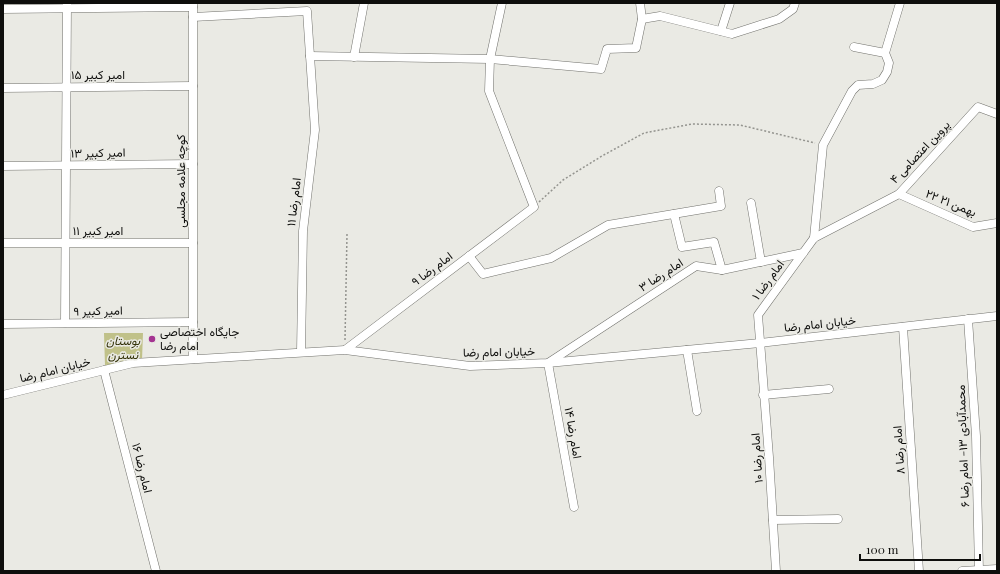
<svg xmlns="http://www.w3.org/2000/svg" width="1000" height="574" viewBox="0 0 1000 574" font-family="'Playfair Display',Vazirmatn,serif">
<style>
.green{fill:#c0c189}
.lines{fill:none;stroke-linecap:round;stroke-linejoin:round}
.minor-casing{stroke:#72726d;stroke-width:9}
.path{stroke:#94948f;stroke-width:1.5;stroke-dasharray:2 2;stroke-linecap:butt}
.minor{stroke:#fff;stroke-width:8}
.poi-dot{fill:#a43491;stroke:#eaeae4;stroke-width:1.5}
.labels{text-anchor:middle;stroke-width:3;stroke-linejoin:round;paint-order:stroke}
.street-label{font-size:12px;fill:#0e0e0c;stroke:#eaeae4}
.poi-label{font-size:12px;fill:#0e0e0c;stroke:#eaeae4;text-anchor:start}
.park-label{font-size:12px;font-style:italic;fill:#323107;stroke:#eaeae4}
</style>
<rect width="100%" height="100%" fill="#eaeae4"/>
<polygon class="green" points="104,333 143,333 142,360 105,366"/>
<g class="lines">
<defs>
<g id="minor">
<polyline points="3,9 193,7"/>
<polyline points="193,17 307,11 315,130 303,231 301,352"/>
<polyline points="642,19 660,16 732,34 779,19 793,9 795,3"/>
<polyline points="721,31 730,3"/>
<polyline points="854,47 885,53"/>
<polyline points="310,56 490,59 601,69 607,49 636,48 642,19 640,3"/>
<polyline points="354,57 364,3"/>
<polyline points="3,88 193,86"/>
<polyline points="3,166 193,164"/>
<polyline points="899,194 973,227 997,223"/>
<polyline points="751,203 761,262"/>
<polyline points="674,214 682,247 714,242 722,270"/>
<polyline points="814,238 823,145 852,91 858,85 873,84 882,80 887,72 889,63 885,53 900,3"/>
<polyline points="3,243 193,243"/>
<polyline points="469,256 483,274 551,258 608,225 721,206 719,191"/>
<polyline points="968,319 976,436 979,571"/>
<polyline points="65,323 67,3"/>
<polyline points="3,324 193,322"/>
<polyline points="903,327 919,571"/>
<polyline points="345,350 534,207 489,91 490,59 502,3"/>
<polyline points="687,350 697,411"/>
<polyline points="193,359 193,3"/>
<polyline points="104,370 156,571"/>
<polyline points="3,395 133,363 345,350 470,366 548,363 760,343 997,316"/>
<polyline points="763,395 829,389"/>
<polyline points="574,507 548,363 696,266 722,270 803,253"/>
<polyline points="773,520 838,519"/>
<polyline points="776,571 769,457 758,315 814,238 899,194 978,107 997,114"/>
<polyline points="962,571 997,569"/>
</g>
</defs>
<use href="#minor" class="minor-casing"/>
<g class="path">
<polyline points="539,202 563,180 602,156 644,133 692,124 740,125 815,143"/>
<polyline points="345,340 347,234"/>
</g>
<use href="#minor" class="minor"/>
</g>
<circle class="poi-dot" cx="152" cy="339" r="4"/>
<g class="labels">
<g class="street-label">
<text x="98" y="79">امیر کبیر ۱۵</text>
<text transform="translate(920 152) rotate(-47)" y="4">پروین اعتصامی ۴</text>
<text transform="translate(98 153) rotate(-1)" y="4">امیر کبیر ۱۳</text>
<text transform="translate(181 181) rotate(-90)" y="4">کوچه علامه مجلسی</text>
<text transform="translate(294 202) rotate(-83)" y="4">امام رضا ۱۱</text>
<text transform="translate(951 203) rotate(22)" y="4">۲۲ بهمن ۲۱</text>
<text x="98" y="235">امیر کبیر ۱۱</text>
<text transform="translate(432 269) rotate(-37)" y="4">امام رضا ۹</text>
<text transform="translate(661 275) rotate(-33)" y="4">امام رضا ۳</text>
<text transform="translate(768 280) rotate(-54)" y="4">امام رضا ۱</text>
<text transform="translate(98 311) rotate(-1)" y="4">امیر کبیر ۹</text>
<text transform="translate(820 324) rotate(-6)" y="4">خیابان امام رضا</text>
<text transform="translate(499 352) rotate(-1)" y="4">خیابان امام رضا</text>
<text transform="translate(55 370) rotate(-14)" y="4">خیابان امام رضا</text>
<text transform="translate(573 433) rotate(80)" y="4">امام رضا ۱۴</text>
<text transform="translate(963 446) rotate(-92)" y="4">محمدآبادی ۱۳- امام رضا ۶</text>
<text transform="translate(899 450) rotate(-94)" y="4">امام رضا ۸</text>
<text transform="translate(757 458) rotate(-94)" y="4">امام رضا ۱۰</text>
<text transform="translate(142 468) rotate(76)" y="4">امام رضا ۱۶</text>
</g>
<g class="poi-label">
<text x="160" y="336">جایگاه اختصاصی<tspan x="160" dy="14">امام رضا</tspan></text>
</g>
<g class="park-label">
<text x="123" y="345">بوستان<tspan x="123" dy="14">نسترن</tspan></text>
</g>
</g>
<rect width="1000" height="574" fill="none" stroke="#0e0e0c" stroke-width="8"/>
<path d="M860 554v6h120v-6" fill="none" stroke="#0e0e0c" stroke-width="2"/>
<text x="866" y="554" font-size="12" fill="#0e0e0c" stroke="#eaeae4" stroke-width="3" paint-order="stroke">100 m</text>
</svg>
